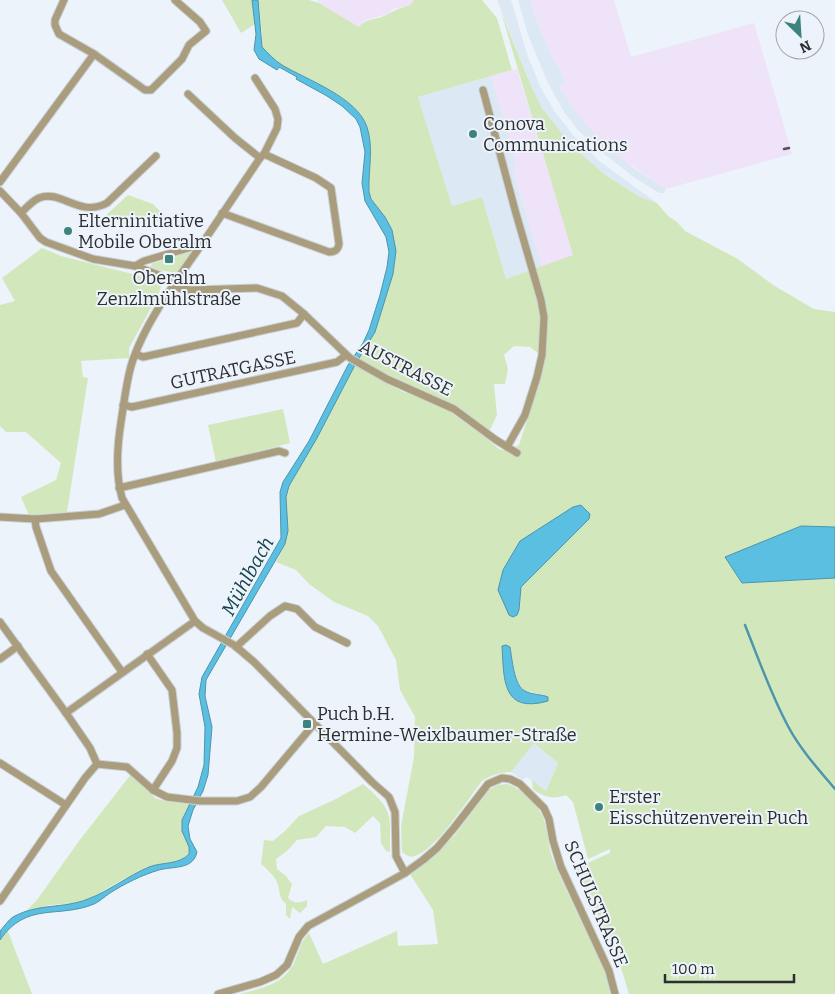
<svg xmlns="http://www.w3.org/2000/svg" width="835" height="994" viewBox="0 0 835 994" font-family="Bitter,serif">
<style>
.built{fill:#dde8f5}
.industrial{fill:#eee3f8}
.green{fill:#d2e8bc;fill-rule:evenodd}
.water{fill:#5bbfe1;stroke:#4d94ac}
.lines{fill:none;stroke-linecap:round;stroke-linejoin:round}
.stream{stroke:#4d94ac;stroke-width:2.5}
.minor-casing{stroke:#cad0d6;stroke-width:9}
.minor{stroke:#a99d7d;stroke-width:7}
.rail{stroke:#4e5155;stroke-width:2.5}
.poi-dot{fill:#3c837e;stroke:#edf3fa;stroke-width:2}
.labels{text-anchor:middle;stroke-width:4;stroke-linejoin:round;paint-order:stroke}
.poi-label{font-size:18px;fill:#2c2e31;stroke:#edf3fa;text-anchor:start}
.street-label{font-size:18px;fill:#2c2e31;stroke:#edf3fa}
.water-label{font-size:19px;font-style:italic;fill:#154250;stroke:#edf3fa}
</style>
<rect width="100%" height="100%" fill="#edf3fa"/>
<g class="built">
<polygon points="497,0 511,0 528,57 541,88 555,112 574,136 598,160 657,203 640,197 604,174 570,144 555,127 542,108 532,88"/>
<polygon points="518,0 531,0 535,17 549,50 566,82 559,87 595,135 632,167 666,189 664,193 659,193 635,178 598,149 577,129 564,112 548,83 528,35"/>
<polygon points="491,76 516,162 513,170 542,267 506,279 482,197 452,206 418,97"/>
<polygon points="534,743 558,763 546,791 527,777 522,780 511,772"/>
</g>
<g class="industrial">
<polygon points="318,0 414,0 410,5 393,9 388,14 365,20 359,27 319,3"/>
<polygon points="531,0 614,0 631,57 754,23 792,154 666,189 619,157 595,135 578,115 559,87 566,82 549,50 535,17"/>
<polygon points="517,69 574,256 542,267 513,169 516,162 491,76"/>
</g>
<g class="green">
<polygon points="222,0 252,0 255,24 241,33"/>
<path d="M 258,0 L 309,0 L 319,3 L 359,27 C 369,16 377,21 388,14 C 395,10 402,7 410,5 L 414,0 L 482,0 L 497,18 L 512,70 L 418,97 L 452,206 L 482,197 L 506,279 L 573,255 L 501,12 L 532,88 L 542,108 L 570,144 L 604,174 L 640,197 L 657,203 L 668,216 L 677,222 L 685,231 L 738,259 L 773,285 L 814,309 L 835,312 L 835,527 L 801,526 L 742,583 L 835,578 L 835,994 L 629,994 L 618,958 L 577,869 L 578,867 L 610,853 L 610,849 L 588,859 L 573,802 L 566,795 C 554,800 543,797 533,789 L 532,780 L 546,791 L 558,763 L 534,743 L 511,772 C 500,772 491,775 482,781 C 468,799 436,850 415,856 C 410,858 406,855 402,852 L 401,826 L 414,757 L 415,717 L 400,690 L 396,660 L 378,626 L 368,616 L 334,602 L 309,584 L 296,570 L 276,562 L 285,544 L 286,497 L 289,486 L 317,438 L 355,365 L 405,393 L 408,391 L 449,411 L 485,437 L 499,449 L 506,451 L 519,445 L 532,405 L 543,357 L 530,347 L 514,346 L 504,355 L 508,369 L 505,384 L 494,384 L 497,415 L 490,430 L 451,405 L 358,360 L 369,344 L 393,274 L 385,217 L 371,199 L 369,192 C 368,171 374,148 367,127 C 357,97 307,80 282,65 C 274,60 268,53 262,47 L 262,33 ZM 590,514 L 589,519 L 521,587 L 519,610 L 520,541 ZM 510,647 C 513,662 514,679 524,691 L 545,695 L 513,698 Z"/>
<polygon points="128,195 153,204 165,216 161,221 136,228 104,217"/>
<polygon points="42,248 61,256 156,280 161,287 159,293 129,348 129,358 81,361 83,377 88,378 67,512 29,515 21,497 56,480 61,463 26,432 6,432 0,426 0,305 15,301 2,278"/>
<polygon points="188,252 191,252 192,254 177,273 158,270 150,266 153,263 167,260"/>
<polygon points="283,409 290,443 216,462 208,425"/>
<path d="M 132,773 L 155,798 L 164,801 L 189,804 C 187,809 183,815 182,820 C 180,836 199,851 181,860 L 124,879 L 89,899 L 77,903 L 50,905 L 24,913 L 37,900 L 79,841 Z"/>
<path d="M 363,784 C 394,810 390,814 390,852 L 386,851 L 381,843 L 380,823 L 373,816 L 355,833 L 345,827 L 326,826 L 316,837 L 297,840 L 287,851 L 276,859 L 277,869 L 285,875 L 292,884 L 288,898 C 295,904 299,903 307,900 L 307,906 L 300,913 L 292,907 L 290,919 L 286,915 L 286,904 C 279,898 280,893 278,885 C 275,876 268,870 261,864 L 264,840 L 273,841 L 285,831 L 299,816 L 334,800 Z"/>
<path d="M 507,784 C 520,788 533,800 541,813 C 548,826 547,843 552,857 C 568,897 589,935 606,975 L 610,994 L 239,994 C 258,989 279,986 291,968 C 299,956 298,944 309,933 L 323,964 L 397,931 L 398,946 L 438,944 L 433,910 L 410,874 L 431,859 L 455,835 L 488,790 L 498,785 Z"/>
<polygon points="7,929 32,994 0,994 0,940"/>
</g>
<g class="water">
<path d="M 252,0 L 258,0 L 262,47 C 268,53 274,60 282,65 C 307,80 357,97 367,127 C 374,148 368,171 369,192 L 371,199 L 385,217 L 392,230 L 396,251 L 393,274 L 375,332 L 355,365 L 317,438 L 289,486 L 286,497 L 288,531 L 285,544 L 206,680 L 205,696 L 212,727 L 208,775 L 203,791 L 193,810 L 188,826 L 190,839 L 197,852 C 193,870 174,866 159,870 C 142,875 124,884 110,893 C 104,897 99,902 94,904 C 58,919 27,901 0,940 L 0,931 C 4,927 8,920 13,917 C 38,903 63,909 88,899 C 109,891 128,876 149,867 C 161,862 179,865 189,854 L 189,847 L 182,831 L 182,820 L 198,787 L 204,765 L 205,727 L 199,694 L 202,677 L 281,538 L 280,492 L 283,482 L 309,441 L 348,365 L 363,343 L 369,330 L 380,295 L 387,267 L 389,252 L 386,237 L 365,201 L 362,183 L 365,152 L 360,127 L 356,119 L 342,106 L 327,96 L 296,79 L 297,77 L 279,67 L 277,70 L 259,59 L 254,50 L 256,34 Z"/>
<polygon points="581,505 590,514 589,519 521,587 519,610 517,615 513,617 509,615 498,590 503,570 520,541 573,507"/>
<polygon points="801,526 835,527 835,578 742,583 725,557"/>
<path d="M 506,645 L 510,647 C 512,658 514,686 525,691 C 532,695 541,694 548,697 L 548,701 C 502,714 504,680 502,646 Z"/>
</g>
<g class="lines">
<path class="stream" d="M 745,625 C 759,660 771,695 789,728 C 801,750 819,770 835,789"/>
<defs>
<g id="minor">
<polyline points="64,0 55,20 55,25 59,34 94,54 145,90 151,90 182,59 189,45 206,31 200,22 175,0"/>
<polyline points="483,90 515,210 541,300 544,317 542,355 537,377 525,415 507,447"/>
<polyline points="188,94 235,138 260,158"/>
<polyline points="0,182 94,54"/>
<polyline points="0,191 21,213 40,238 46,242 93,259 135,266 159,275 181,289 192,290 257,288 282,296 304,314 350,358 387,379 454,409 496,440 517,453"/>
<path d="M 21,213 C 26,208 32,201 39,198 C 61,189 79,218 107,203 L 156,156"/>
<path d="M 222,213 L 329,252 C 335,252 338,250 339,244 L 331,188 L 316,178 L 264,154"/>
<path d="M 202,244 C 178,278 143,325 131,366 C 126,384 124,403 121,422 C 117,447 115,473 122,498 L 195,621 L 203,628 L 234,645 L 254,662 L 372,782 L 389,797 L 395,812 L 396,856 L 405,873"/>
<polyline points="135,266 144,261 202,244 260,158 264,154 277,128 278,119 275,109 255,78"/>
<polyline points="136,354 143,357 297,323 304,314"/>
<polyline points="123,405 132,407 337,362 346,355"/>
<polyline points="119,488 279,451 285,453"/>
<polyline points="0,517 35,519 99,514 125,505"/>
<polyline points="35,519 36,527 51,571 122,672"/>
<polyline points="0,622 66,713"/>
<polyline points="236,647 270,616 285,606 297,609 315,627 347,643"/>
<polyline points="147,654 172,690 177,733 177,748 172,761 153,790"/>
<polyline points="0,659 18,646"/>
<polyline points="0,763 66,805"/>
<polyline points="97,764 127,767 153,790 167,797 200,801 237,801 250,797 261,787 314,724"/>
<polyline points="0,901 85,778 97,764 90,748 66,713 195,621"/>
<polyline points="218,994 260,982 276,975 287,965 299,937 308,926 376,889 405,873 423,860 437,848 454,828 488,784 502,778 510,779 520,784 544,808 549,819 553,841 561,867 609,971 615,994"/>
</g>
</defs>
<use href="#minor" class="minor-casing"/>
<use href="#minor" class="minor"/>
<polyline class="rail" points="784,149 789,148"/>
</g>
<g class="poi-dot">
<circle cx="473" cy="134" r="5"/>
<circle cx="68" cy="231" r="5"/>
<rect x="164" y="254" width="10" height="10" rx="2.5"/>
<rect x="302" y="719" width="10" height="10" rx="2.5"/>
<circle cx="599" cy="807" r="5"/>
</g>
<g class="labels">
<g class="poi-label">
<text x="483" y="130">Conova<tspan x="483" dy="21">Communications</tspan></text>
<text x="78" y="227">Elterninitiative<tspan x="78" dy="21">Mobile Oberalm</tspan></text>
<text x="169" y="284" text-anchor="middle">Oberalm<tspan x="169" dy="21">Zenzlmühlstraße</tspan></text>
<text x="317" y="720">Puch b.H.<tspan x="317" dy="21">Hermine-Weixlbaumer-Straße</tspan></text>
<text x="609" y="803">Erster<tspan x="609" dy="21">Eisschützenverein Puch</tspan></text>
</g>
<g class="street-label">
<text transform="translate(406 368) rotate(27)" y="6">AUSTRASSE</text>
<text transform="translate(233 370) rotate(-12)" y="6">GUTRATGASSE</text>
<text transform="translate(596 904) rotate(67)" y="6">SCHULSTRASSE</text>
</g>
<g class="water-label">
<text transform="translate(247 576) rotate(-61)" y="7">Mühlbach</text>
</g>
</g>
<g transform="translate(800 35) rotate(155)"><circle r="24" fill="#edf3fa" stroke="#a0a4aa"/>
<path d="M0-4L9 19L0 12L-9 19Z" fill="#3c837e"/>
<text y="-8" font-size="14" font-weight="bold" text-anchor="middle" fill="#2c2e31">N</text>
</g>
<path d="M665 974v8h129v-8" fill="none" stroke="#2c2e31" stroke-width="2.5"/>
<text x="672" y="974" font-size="15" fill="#2c2e31" stroke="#edf3fa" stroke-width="4" paint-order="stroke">100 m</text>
</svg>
